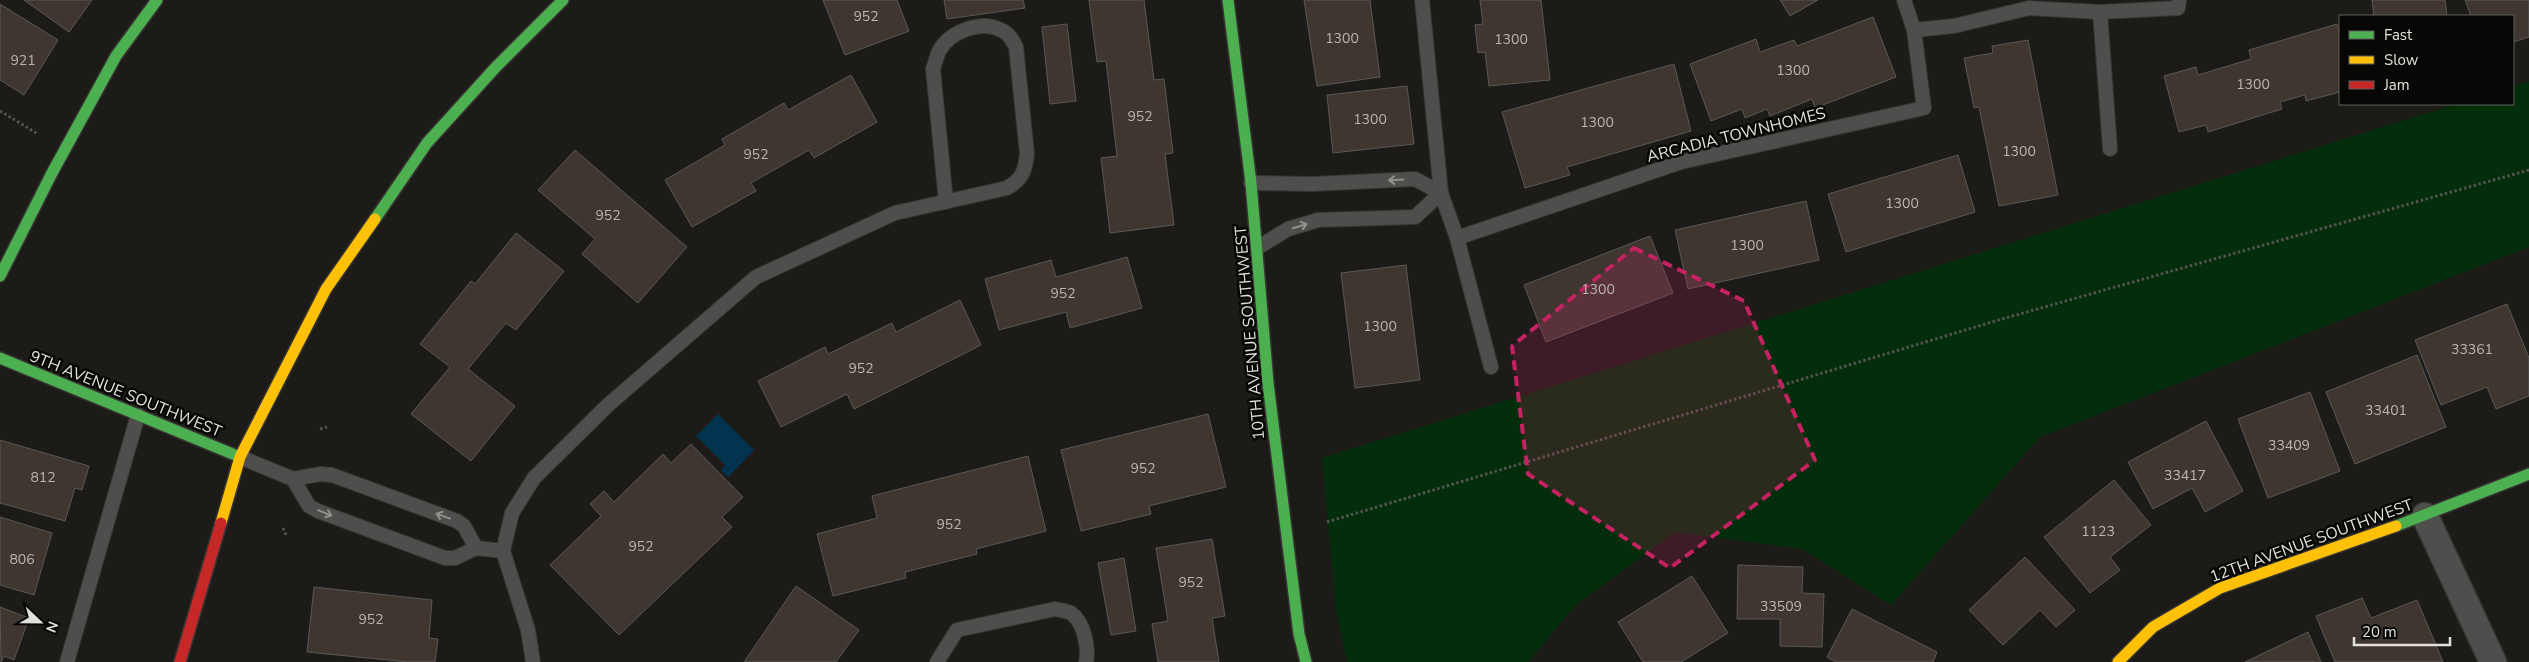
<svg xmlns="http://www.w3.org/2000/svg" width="2529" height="662" viewBox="0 0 2529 662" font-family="'Nunito Sans',sans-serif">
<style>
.green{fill:#042e0b}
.water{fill:#03334e}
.building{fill:#3f372f;stroke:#5a5856}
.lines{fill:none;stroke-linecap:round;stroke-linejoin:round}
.lane-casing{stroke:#363533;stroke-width:16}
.street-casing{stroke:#363533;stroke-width:29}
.fast-casing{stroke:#363533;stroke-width:14}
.slow-casing{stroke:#363533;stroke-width:14}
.jam-casing{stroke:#363533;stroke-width:14}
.path{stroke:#545351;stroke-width:3;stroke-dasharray:2.5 2.5;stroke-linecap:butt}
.lane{stroke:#4e4e4c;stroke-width:14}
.street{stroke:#4e4e4c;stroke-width:26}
.fast{stroke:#4caf50;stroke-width:11}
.slow{stroke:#ffc107;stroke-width:11}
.jam{stroke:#c62828;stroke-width:11}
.oneway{stroke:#91908d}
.marked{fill:#c42262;fill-opacity:0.2;stroke:#c42262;stroke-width:4;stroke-dasharray:10 6;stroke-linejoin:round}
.labels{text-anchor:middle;stroke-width:5;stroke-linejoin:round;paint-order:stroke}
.number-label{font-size:14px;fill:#b9b6b2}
.street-label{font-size:16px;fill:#e2e1dd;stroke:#070705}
</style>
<rect width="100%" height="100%" fill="#1d1b18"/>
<polygon class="green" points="2529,81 2529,247 2040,437 1891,605 1802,549 1675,532 1574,607 1528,662 1347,662 1336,609 1322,458 2456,104 2513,104 2513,86"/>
<polygon class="water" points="718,414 754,450 728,477 721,470 725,465 696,436"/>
<g class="building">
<polygon points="24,0 92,0 69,32"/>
<polygon points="823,0 897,0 909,31 845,55"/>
<polygon points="944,0 1023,0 1025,8 947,19"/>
<polygon points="1089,0 1144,0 1154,80 1164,79 1173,153 1165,154 1174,225 1110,233 1101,158 1117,156 1106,61 1097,62"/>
<polygon points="1304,0 1370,0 1380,77 1317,86"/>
<polygon points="1480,0 1541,0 1550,80 1489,86 1485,52 1478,53 1475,25 1483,24"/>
<polygon points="1780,0 1818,0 1790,16"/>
<polygon points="2372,0 2445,0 2447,16 2374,16"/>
<polygon points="2465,0 2529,0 2529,37 2513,42 2513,16 2471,16"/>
<polygon points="0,4 58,40 24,95 0,80"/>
<polygon points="1873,17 1896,77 1815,108 1812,99 1770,116 1767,109 1745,118 1742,109 1711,121 1690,64 1756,39 1760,52 1794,40 1797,46"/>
<polygon points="1067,24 1076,101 1050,104 1042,27"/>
<polygon points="2337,24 2340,34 2340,92 2306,101 2305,95 2280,102 2282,109 2208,132 2206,125 2179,132 2164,76 2196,67 2198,75 2251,59 2249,50"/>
<polygon points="2028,40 2058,195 1999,206 1979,107 1974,108 1964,58 1993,53 1992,46"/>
<polygon points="1674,64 1691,131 1567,167 1570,175 1525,188 1502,112"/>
<polygon points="851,75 877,122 814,158 809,150 751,183 756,191 692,227 665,180 725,145 722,139 784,103 788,110"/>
<polygon points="1407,86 1414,144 1333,153 1327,95"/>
<polygon points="575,150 687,247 638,303 582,254 595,239 538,190"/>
<polygon points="1958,155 1975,212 1846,252 1828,194"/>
<polygon points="1806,201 1819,260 1688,289 1675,230"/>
<polygon points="516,233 564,271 516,330 506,323 468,369 515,406 471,461 411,414 450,367 420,344 471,281 475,284"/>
<polygon points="1650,236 1673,293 1546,342 1524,285"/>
<polygon points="1127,257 1142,308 1070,328 1066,312 999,330 985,279 1051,260 1056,277"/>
<polygon points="1406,265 1420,380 1355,388 1341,273"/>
<polygon points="960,300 981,345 854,409 847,394 781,427 758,381 825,347 828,354 892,323 896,332"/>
<polygon points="2507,304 2529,358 2529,396 2496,409 2487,387 2441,405 2415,340"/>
<polygon points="2417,355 2446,427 2355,464 2326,392"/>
<polygon points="2310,392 2340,471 2268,498 2238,419"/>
<polygon points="1208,414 1226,487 1149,506 1151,514 1081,531 1061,450"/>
<polygon points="2206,421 2243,491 2205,512 2192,488 2153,509 2128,462"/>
<polygon points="0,440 89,466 82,490 75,488 65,521 0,503"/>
<polygon points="691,444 743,497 722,517 732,527 619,635 550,565 601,516 590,504 604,491 614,502 663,454 671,463"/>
<polygon points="1028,456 1046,531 976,549 977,554 905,572 906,578 833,596 817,534 877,518 872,496"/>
<polygon points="2114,480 2151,525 2110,557 2120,570 2090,593 2044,537"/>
<polygon points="0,517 52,533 34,595 0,585"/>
<polygon points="1212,539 1225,616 1212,618 1219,662 1158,662 1152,624 1168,621 1156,548"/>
<polygon points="2025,557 2075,610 2056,627 2040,610 2003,645 1969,610"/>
<polygon points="1124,558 1136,631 1111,635 1098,563"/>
<polygon points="1738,565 1803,567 1802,593 1824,594 1822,647 1780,646 1780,619 1737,619"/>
<polygon points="1692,576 1728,633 1681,662 1643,662 1618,622"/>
<polygon points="796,586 859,630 836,662 744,662"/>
<polygon points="314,587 432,600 429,638 438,639 435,662 408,662 307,652"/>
<polygon points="2362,598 2371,618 2417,600 2443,662 2335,662 2316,616"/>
<polygon points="0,607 29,618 14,660 4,656 1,662"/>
<polygon points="1852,609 1937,652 1933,662 1836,662 1827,657"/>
<polygon points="2308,632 2321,662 2245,662"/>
</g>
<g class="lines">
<defs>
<g id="lane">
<polyline points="1422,0 1441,193 1457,238 1491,367"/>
<polyline points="2100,12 2110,149"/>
<polyline points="1914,30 1954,26 2029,8 2100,12 2178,8 2179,0"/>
<polyline points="1251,183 1313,184 1415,179 1441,193 1415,217 1318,220 1288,229 1257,248"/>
<polyline points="1457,238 1681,162 1924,108 1914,30 1904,0"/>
<polyline points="240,457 293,479 320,474 332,475 457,521 464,526 476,548"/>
<polyline points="293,479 309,506 318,511 445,558 455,558 476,548 503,551"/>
<polyline points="67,662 138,415"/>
<path d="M 533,662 L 528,630 L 503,551 L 512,513 L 534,478 L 608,405 L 756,277 L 895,213 L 1007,188 C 1022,179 1025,172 1027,154 L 1016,47 C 1013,41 1009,33 1001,30 C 981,20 950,31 939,51 C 937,56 935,63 933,69 L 946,202"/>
<path d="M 937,662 L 957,630 L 1055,609 C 1060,610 1067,611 1071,613 C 1084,622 1089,648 1086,662"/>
</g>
<polyline id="street" points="2425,516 2493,662"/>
<g id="fast">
<polyline points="1228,0 1251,183 1268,383 1299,634 1306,662"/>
<polyline points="375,219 427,143 495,68 563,0"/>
<polyline points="0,276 52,173 116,56 157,0"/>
<polyline points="0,358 240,457"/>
<polyline points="2396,526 2529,474"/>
</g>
<g id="slow">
<polyline points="221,523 240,457 326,289 375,219"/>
<polyline points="2118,662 2153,627 2220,588 2396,526"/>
</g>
<polyline id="jam" points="180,662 221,523"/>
</defs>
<use href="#lane" class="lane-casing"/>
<use href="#street" class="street-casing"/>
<use href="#fast" class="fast-casing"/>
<use href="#slow" class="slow-casing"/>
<use href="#jam" class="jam-casing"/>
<g class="path">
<polyline points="0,111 38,134"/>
<polyline points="320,429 327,427"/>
<polyline points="1327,522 2002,319 2529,170"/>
<polyline points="283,528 286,535"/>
</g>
<use href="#lane" class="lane"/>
<use href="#street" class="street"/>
<use href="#fast" class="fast"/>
<use href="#slow" class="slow"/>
<use href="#jam" class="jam"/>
</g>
<defs><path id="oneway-shaft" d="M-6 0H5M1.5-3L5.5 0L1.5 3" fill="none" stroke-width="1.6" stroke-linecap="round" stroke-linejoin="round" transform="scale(1.25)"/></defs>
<g class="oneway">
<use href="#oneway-shaft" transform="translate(1396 180) rotate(177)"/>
<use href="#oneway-shaft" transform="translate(1300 226) rotate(-17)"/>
<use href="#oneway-shaft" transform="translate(325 513) rotate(22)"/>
<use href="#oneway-shaft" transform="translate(443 516) rotate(-160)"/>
</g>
<path class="marked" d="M 1634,248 L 1744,301 L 1815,460 L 1670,568 L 1528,474 L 1512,346 Z"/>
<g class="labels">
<g class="number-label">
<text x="866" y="21">952</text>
<text x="1342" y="43">1300</text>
<text x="1511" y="44">1300</text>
<text x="23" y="65">921</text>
<text x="1793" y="75">1300</text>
<text x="2253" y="89">1300</text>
<text x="1140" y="121">952</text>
<text x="1370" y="124">1300</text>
<text x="1597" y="127">1300</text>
<text x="2019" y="156">1300</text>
<text x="756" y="159">952</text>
<text x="1902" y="208">1300</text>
<text x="608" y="220">952</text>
<text x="1747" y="250">1300</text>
<text x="1598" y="294">1300</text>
<text x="1063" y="298">952</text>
<text x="1380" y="331">1300</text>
<text x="2472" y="354">33361</text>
<text x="861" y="373">952</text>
<text x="2386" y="415">33401</text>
<text x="2289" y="450">33409</text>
<text x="1143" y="473">952</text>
<text x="2185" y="480">33417</text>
<text x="43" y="482">812</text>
<text x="949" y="529">952</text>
<text x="2098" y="536">1123</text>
<text x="641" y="551">952</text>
<text x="22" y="564">806</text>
<text x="1191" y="587">952</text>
<text x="1781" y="611">33509</text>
<text x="371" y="624">952</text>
</g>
<g class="street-label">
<text transform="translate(1736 134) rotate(-14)" y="6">ARCADIA TOWNHOMES</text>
<text transform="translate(1249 333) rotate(-95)" y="6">10TH AVENUE SOUTHWEST</text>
<text transform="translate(126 393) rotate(22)" y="6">9TH AVENUE SOUTHWEST</text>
<text transform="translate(2311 540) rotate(-20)" y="6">12TH AVENUE SOUTHWEST</text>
</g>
</g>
<rect x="2339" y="15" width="175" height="90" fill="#070705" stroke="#5f5e5b"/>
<rect x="2349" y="31" width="25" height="8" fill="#4caf50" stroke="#5f5e5b"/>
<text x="2384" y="40" font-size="15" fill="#e2e1dd">Fast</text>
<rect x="2349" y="56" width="25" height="8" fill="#ffc107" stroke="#5f5e5b"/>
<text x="2384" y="65" font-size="15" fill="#e2e1dd">Slow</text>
<rect x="2349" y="81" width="25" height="8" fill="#c62828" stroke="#5f5e5b"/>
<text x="2384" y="90" font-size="15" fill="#e2e1dd">Jam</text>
<g transform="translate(40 622) rotate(112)" stroke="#070705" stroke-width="4" paint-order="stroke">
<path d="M0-4L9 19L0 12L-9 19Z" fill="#e2e1dd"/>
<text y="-8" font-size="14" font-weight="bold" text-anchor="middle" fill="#e2e1dd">N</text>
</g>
<path d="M2354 637v8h96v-8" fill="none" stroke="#e2e1dd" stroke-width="2.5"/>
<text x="2362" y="637" font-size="15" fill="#e2e1dd" stroke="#070705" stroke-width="4" paint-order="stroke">20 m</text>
</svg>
